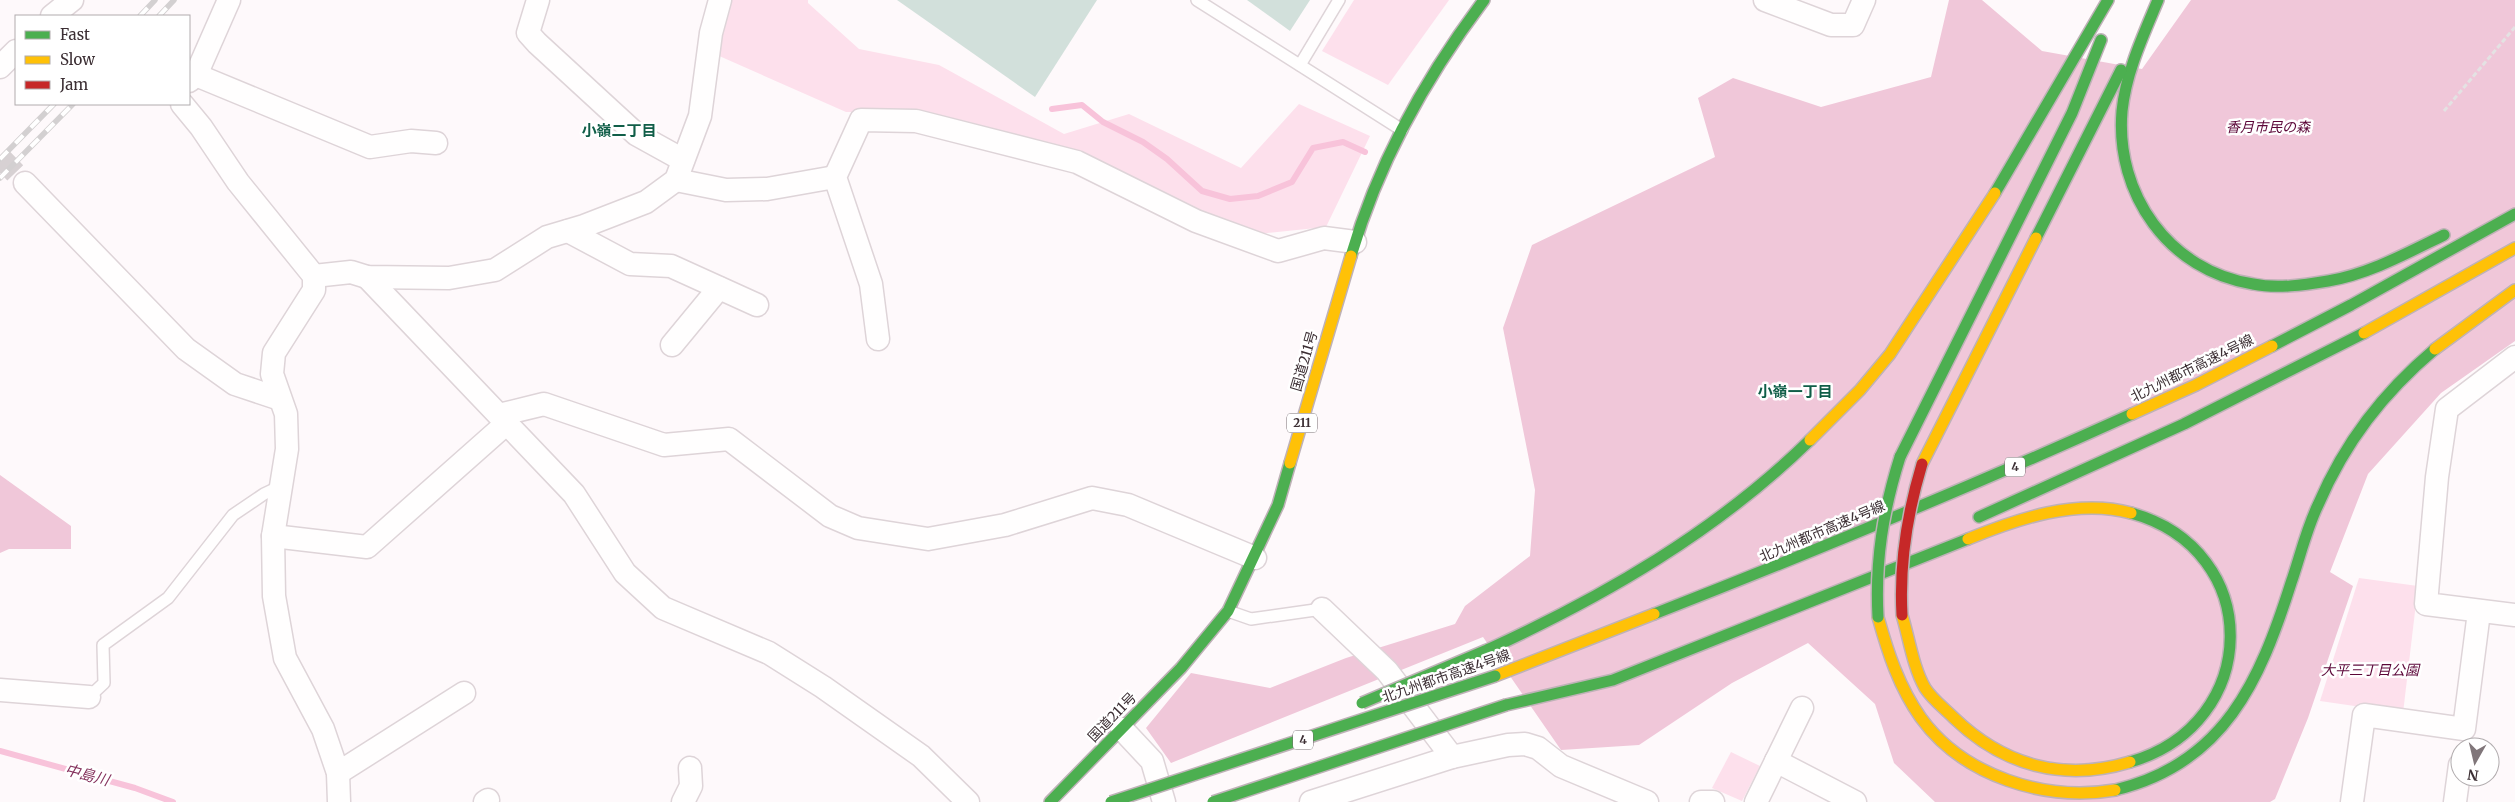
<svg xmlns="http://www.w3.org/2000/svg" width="2515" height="802" viewBox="0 0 2515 802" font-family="Merriweather,'Noto Sans JP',serif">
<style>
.green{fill:#fde0ec}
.forest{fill:#f0c7d9}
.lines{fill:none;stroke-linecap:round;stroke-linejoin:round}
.stream{stroke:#f8c3da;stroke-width:6}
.building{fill:#d2e0db}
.street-tunnel{stroke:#d7d1d3;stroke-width:22;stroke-dasharray:22 11;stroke-linecap:butt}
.lane-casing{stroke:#ded4d8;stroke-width:14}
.street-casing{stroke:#ded4d8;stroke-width:25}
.fast-casing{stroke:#beb2b7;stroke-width:14}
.slow-casing{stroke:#beb2b7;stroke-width:14}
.path{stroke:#e4e2e3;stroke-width:3;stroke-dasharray:5 2.5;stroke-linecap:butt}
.lane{stroke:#fffefe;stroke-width:11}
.street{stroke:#fffefe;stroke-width:22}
.fast{stroke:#4caf50;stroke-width:11}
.slow{stroke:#ffc107;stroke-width:11}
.rail-casing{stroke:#d3d0d1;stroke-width:5.5}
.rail{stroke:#fff;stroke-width:4;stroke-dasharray:11;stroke-linecap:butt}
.fast-bridge-casing{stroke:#beb2b7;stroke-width:14;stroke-linecap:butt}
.jam-bridge-casing{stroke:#beb2b7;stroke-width:14;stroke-linecap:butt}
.fast-bridge{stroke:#4caf50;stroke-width:11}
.jam-bridge{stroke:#c62828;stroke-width:11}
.labels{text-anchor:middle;stroke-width:5;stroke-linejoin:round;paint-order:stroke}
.shield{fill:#fff;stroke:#766d71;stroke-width:1}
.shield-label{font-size:12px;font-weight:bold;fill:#3c2f34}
.park-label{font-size:14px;font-style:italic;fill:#5b0638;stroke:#fff}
.street-label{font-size:14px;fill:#3c2f34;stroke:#fff}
.neighbourhood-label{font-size:15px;font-weight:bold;fill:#105e48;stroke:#fff}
.water-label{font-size:15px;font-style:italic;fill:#85325d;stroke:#fff}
</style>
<rect width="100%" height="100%" fill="#fef9fb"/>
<g class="green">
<polygon points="731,0 808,0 808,3 859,49 939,65 1064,134 1129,114 1241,168 1299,104 1370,136 1326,227 1249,235 915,112 846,112 717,55"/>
<polygon points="1354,0 1449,0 1388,85 1322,51"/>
<polygon points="2359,578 2418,586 2403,713 2320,701"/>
<polygon points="1731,752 1760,766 1742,801 1712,788"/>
</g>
<g class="forest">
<polygon points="1949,0 1982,0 2042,51 2142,69 2191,0 2515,0 2515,341 2441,393 2368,474 2330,572 2353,586 2308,718 2275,799 2270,802 1935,802 1894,763 1875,704 1808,643 1732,683 1639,745 1561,750 1483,637 1171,763 1146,728 1191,673 1270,688 1346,658 1455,624 1465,606 1530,556 1535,490 1503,328 1532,245 1715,157 1698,98 1733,78 1821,107 1931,77"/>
<polygon points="0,475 71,526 71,549 9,549 0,553"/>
</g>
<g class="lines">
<g class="stream">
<polyline points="1052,109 1082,105 1103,122 1143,142 1167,159 1202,191 1230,199 1258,196 1292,182 1313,148 1343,142 1365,152"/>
<polyline points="0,751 135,788 173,802"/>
</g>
</g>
<g class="building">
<polygon points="897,0 1097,0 1035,97"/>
<polygon points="1247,0 1310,0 1290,31"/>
</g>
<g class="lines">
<polyline class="street-tunnel" points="0,157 25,183"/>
<defs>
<g id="lane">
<polyline points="1197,0 1402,130"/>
<polyline points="1300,65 1339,0"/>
<polyline points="1228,611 1251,619 1322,609"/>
<polyline points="89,697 104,683 103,645 168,598 233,515 264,494 281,486"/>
</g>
<g id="street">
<polyline points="538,0 528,33 537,43 636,134 683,160"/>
<polyline points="1765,0 1831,25 1853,25 1864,0"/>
<polyline points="52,16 72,0"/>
<polyline points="0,67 16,51"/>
<polyline points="196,75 370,147 411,141 436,143"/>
<polyline points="189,81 196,75 229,0"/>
<polyline points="182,104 201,127 238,182 314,276 314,290 274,353 272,374 286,414 287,449 273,536 274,596 285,658 323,729 338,773 339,802"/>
<polyline points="676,180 726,190 767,189 835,177"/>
<polyline points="25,183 186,349 235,384 280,399"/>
<polyline points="568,231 630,264 671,266 757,305"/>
<polyline points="314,276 351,272 367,277 449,278 495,270 547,237 584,226 646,202 676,180 700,116 711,33 720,0"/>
<polyline points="367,277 574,494 625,573 663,608 769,653 823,687 921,756 968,802"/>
<polyline points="878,339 871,284 835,177 861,120 916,121 1077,162 1196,221 1278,251 1324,238 1355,242"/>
<polyline points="672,345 719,288"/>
<polyline points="2515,357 2447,409 2437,477 2426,604 2515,615"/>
<polyline points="499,415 544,404 664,445 729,439 830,516 858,528 928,539 1005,525 1092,498 1128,505 1255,558"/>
<polyline points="273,536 367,547 507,423"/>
<polyline points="1322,609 1387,671 1452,757"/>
<polyline points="0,690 89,697"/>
<polyline points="1122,729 1152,761 1164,802"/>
<polyline points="1776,761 1855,802"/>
<polyline points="338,773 464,693"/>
<polyline points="485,802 488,800"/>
<polyline points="683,802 691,786 690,768"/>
<polyline points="1311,802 1452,757 1508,745 1525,744 1538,748 1561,766 1647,802"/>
<polyline points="1701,802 1713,802"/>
<polyline points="1756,802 1802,708"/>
<polyline points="2352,802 2364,715 2464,729 2479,612"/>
<polyline points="2455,802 2460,765"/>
</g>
<g id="fast">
<path d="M 2158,0 C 2143,36 2126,72 2122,111 C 2115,194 2169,271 2253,284 C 2277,289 2304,285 2328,281 C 2369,274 2407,253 2444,235"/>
<polyline points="1995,193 2108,0"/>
<polyline points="2036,238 2121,70"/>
<path d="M 1351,256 C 1378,163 1426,77 1484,0"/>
<polyline points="2272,346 2351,305 2515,214"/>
<polyline points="1900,457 2072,113 2101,40"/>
<polyline points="1979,517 2184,424 2364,333"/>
<path d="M 1654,614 C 1815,551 1975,485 2132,414"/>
<path d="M 1487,650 C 1605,596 1717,531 1810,440"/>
<polyline points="1506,705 1613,680 1968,539"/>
<path d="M 2130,762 C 2262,724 2265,550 2131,513"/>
<path d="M 2115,790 C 2224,764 2260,681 2291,583 C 2300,557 2306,530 2318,505 C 2345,442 2383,393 2435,349"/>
<polyline points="1050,802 1181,668 1228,611 1278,505 1290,463"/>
</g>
<g id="slow">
<polyline points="2364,333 2515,248"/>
<polyline points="2435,349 2515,290"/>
<polyline points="2132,414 2196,385 2272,346"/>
<polyline points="1810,440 1860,390 1890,354 1995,193"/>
<polyline points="1290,463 1351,256"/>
<polyline points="1922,464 2036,238"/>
<path d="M 1968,539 C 2017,519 2077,498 2131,513"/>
<path d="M 1902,615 C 1909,638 1913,667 1925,688 C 1932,699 1945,709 1954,718 C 2004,766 2064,782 2130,762"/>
<path d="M 1878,617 C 1888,653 1899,687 1921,718 C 1963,776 2045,802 2115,790"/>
<polyline points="1495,676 1654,614"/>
</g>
</defs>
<use href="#lane" class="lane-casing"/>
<use href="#street" class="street-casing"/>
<use href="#fast" class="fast-casing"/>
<use href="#slow" class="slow-casing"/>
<polyline class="path" points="2444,111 2515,27"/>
<use href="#lane" class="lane"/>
<use href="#street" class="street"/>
<use href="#fast" class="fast"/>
<use href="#slow" class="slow"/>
<defs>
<g id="rail">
<polyline points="140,16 155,0"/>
<polyline points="159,16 174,0"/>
<polyline points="0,159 54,104"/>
<polyline points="0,178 73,104"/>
</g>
</defs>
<use href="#rail" class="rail-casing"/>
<use href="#rail" class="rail"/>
<defs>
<g id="fast-bridge">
<path d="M 1878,617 C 1875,561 1883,511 1900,457"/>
<polyline points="1362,703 1487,650"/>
<polyline points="1111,802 1495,676"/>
<polyline points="1213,802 1506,705"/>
</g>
<path id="jam-bridge" d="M 1902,615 C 1899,562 1907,514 1922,464"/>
</defs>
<use href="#fast-bridge" class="fast-bridge-casing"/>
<use href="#jam-bridge" class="jam-bridge-casing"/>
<use href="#fast-bridge" class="fast-bridge"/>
<use href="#jam-bridge" class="jam-bridge"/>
</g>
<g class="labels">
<g class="shield">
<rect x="1287" y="413.5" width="30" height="19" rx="4"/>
<rect x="2005" y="457.5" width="20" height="19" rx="4"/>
<rect x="1293" y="730.5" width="20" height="19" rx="4"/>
</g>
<g class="shield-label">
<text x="1302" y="427">211</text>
<text x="2015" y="471">4</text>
<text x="1303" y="744">4</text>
</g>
<g class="park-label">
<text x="2268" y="132">香月市民の森</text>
<text x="2370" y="675">大平三丁目公園</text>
</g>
<g class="street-label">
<text transform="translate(1304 361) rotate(-74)" y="5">国道211号</text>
<text transform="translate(2192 368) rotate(-26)" y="5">北九州都市高速4号線</text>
<text transform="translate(1822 531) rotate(-23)" y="5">北九州都市高速4号線</text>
<text transform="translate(1446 676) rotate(-19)" y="5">北九州都市高速4号線</text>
<text transform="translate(1112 717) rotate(-46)" y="5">国道211号</text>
</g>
<g class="neighbourhood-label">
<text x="619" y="136">小嶺二丁目</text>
<text x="1795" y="397">小嶺一丁目</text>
</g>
<g class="water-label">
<text transform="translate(87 775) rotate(15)" y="5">中島川</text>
</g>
</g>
<rect x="15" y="15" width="175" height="90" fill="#ffffff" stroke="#b1acae"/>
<rect x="25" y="31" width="25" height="8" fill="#4caf50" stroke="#b1acae"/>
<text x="60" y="40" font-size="15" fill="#3c2f34">Fast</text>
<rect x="25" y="56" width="25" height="8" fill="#ffc107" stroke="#b1acae"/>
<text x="60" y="65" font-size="15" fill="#3c2f34">Slow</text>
<rect x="25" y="81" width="25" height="8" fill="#c62828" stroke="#b1acae"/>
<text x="60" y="90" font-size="15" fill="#3c2f34">Jam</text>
<g transform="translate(2475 762) rotate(188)"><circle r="24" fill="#ffffff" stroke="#b1acae"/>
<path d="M0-4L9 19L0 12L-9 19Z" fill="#80767a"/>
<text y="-8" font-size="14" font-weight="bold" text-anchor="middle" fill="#3c2f34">N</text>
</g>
</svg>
